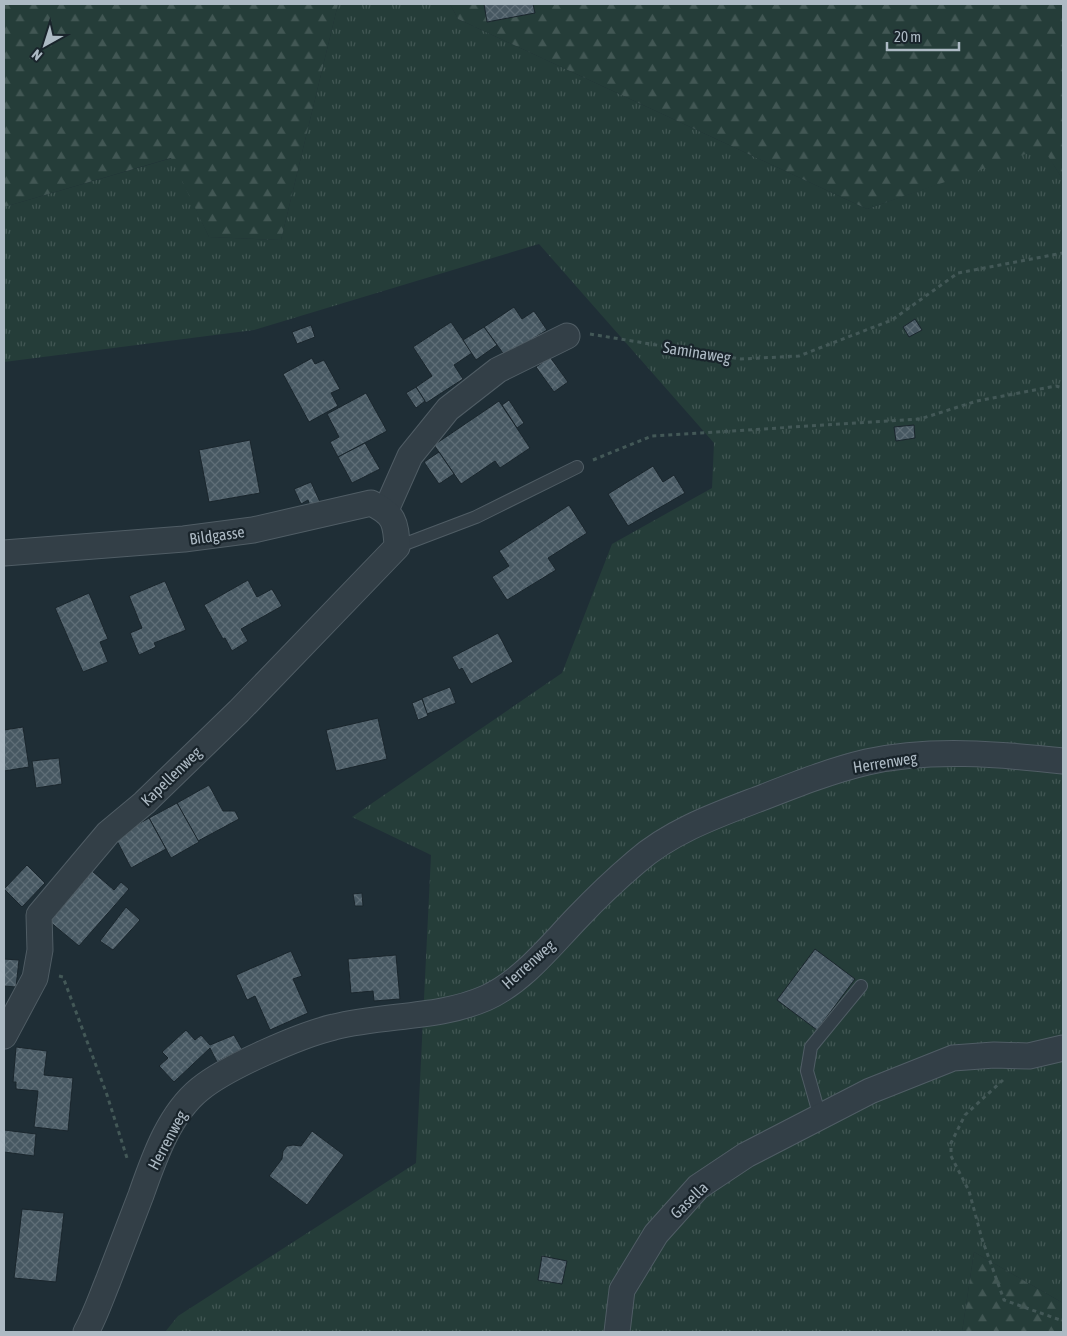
<svg xmlns="http://www.w3.org/2000/svg" width="1067" height="1336" viewBox="0 0 1067 1336" font-family="'Asap Condensed',sans-serif">
<style>
.grass{fill:url(#grass-tufts)}
.forest{fill:url(#forest-firs)}
.building{fill:url(#building-cross-hatch);stroke:#1a262d}
.lines{fill:none;stroke-linecap:round;stroke-linejoin:round}
.lane-casing{stroke:#505d65;stroke-width:14}
.street-casing{stroke:#505d65;stroke-width:27}
.path{stroke:#435857;stroke-width:3;stroke-dasharray:4 4;stroke-linecap:butt}
.lane{stroke:#333f47;stroke-width:12}
.street{stroke:#333f47;stroke-width:25}
.labels{text-anchor:middle;stroke-width:4.5;stroke-linejoin:round;paint-order:stroke}
.street-label{font-size:16px;fill:#adbac4;stroke:#19242b}
</style>
<defs>
<pattern id="grass-tufts" width="24" height="20" patternUnits="userSpaceOnUse" patternTransform="scale(1.25)"><rect width="24" height="20" fill="#253d39"/><path d="M3 7l-1-3M5 7V3M7 7l1-3M15 17l-1-3M17 17v-4M19 17l1-3" fill="none" stroke="#425754"/></pattern>
<pattern id="forest-firs" width="22" height="20" patternUnits="userSpaceOnUse" patternTransform="scale(1.25)"><rect width="22" height="20" fill="#253d39"/><path d="M5 1l3.5 6h-7zM16 11l3.5 6h-7z" fill="#425754"/></pattern>
<pattern id="building-cross-hatch" width="8" height="8" patternUnits="userSpaceOnUse" patternTransform="scale(1.25)"><rect width="8" height="8" fill="#475862"/><path d="M0 0l8 8M0 8l8-8" fill="none" stroke="#5f6e77"/></pattern>
</defs>
<rect width="100%" height="100%" fill="#1f2e36"/>
<polygon class="grass" points="338,4 450,4 458,19 867,209 1043,147 1063,180 1063,1303 974,1252 962,1332 165,1332 178,1316 416,1163 431,855 352,817 562,673 612,544 712,488 714,443 539,244 254,330 4,362 4,207 172,158 209,237 281,240"/>
<g class="forest">
<polygon points="4,4 338,4 281,240 209,237 171,158 4,207"/>
<polygon points="450,4 1063,4 1063,180 1043,148 867,209 458,19"/>
<polygon points="974,1252 1063,1303 1063,1332 962,1332"/>
</g>
<g class="building">
<polygon points="484,4 533,4 535,13 487,22"/>
<polygon points="514,307 522,319 534,311 547,330 505,356 484,327"/>
<polygon points="915,319 922,330 909,337 903,327"/>
<polygon points="451,322 472,353 454,365 463,379 426,403 416,387 432,376 413,347"/>
<polygon points="311,325 315,337 297,344 292,332"/>
<polygon points="484,327 497,345 476,360 463,340"/>
<polygon points="550,357 568,382 554,392 536,367"/>
<polygon points="312,358 315,364 324,360 340,389 331,393 338,406 309,422 283,374"/>
<polygon points="416,387 425,401 416,408 406,393"/>
<polygon points="366,393 387,431 338,457 330,442 339,437 327,414"/>
<polygon points="509,400 524,423 517,428 502,405"/>
<polygon points="499,401 530,448 500,468 495,461 461,484 434,445"/>
<polygon points="914,425 915,438 896,441 894,427"/>
<polygon points="250,440 260,493 209,502 199,450"/>
<polygon points="365,443 380,469 352,483 338,457"/>
<polygon points="439,452 454,474 439,484 424,462"/>
<polygon points="653,466 663,482 674,475 685,493 628,526 608,494"/>
<polygon points="311,482 320,502 310,506 308,500 301,504 294,489"/>
<polygon points="569,505 587,533 548,558 556,570 507,600 492,577 509,566 499,551"/>
<polygon points="248,580 257,597 272,589 282,606 241,629 248,641 232,651 225,638 223,639 204,605"/>
<polygon points="165,581 186,630 154,643 156,647 139,655 130,633 142,628 129,596"/>
<polygon points="89,593 108,639 100,642 108,662 83,672 55,608"/>
<polygon points="498,633 513,662 471,684 462,668 459,670 452,657"/>
<polygon points="450,687 456,703 427,714 422,698"/>
<polygon points="422,699 428,716 418,720 412,703"/>
<polygon points="378,718 387,759 336,771 326,730"/>
<polygon points="23,727 29,767 4,771 4,730"/>
<polygon points="59,758 62,784 36,788 32,761"/>
<polygon points="209,785 223,811 235,811 239,819 198,841 177,803"/>
<polygon points="177,803 199,842 171,858 149,818"/>
<polygon points="149,818 166,849 131,868 115,837"/>
<polygon points="27,865 45,883 22,907 4,889"/>
<polygon points="92,871 114,890 121,882 129,889 79,946 49,921"/>
<polygon points="362,893 363,906 355,906 353,894"/>
<polygon points="126,907 140,920 113,950 100,941"/>
<polygon points="815,949 855,979 817,1030 777,1000"/>
<polygon points="291,951 302,976 293,979 308,1013 270,1030 255,996 247,1000 236,975"/>
<polygon points="396,955 400,999 374,1001 373,991 351,993 348,959"/>
<polygon points="4,959 19,960 16,987 4,986"/>
<polygon points="186,1030 195,1040 201,1035 210,1045 234,1035 242,1049 217,1062 210,1048 174,1082 159,1066 168,1058 162,1052"/>
<polygon points="16,1047 47,1051 44,1075 73,1078 68,1131 34,1127 38,1091 16,1089 16,1082 13,1082"/>
<polygon points="4,1130 36,1134 34,1156 4,1152"/>
<polygon points="312,1131 344,1155 307,1205 269,1176 282,1159 283,1151 287,1146 293,1145 301,1146"/>
<polygon points="22,1209 64,1213 56,1282 14,1278"/>
<polygon points="542,1256 567,1261 562,1284 538,1280"/>
</g>
<g class="lines">
<defs>
<g id="lane">
<polyline points="397,547 476,517 577,467"/>
<polyline points="820,1117 807,1071 811,1047 861,986"/>
</g>
<g id="street">
<polyline points="386,510 410,456 448,409 498,370 567,336"/>
<path d="M 4,553 L 184,539 L 253,530 L 371,503 C 394,514 396,522 397,547 L 239,711 L 144,803 L 108,833 L 39,915 L 40,950 L 35,978 L 4,1036"/>
<path d="M 86,1332 C 95,1316 101,1298 108,1281 C 119,1253 130,1224 141,1195 C 154,1158 169,1114 200,1089 C 227,1067 300,1035 334,1027 C 384,1014 438,1019 486,998 C 523,981 550,946 578,917 C 596,898 616,879 636,862 C 670,832 714,816 756,800 C 792,786 829,771 867,762 C 930,748 999,754 1063,761"/>
<polyline points="617,1332 622,1290 656,1234 698,1187 746,1155 870,1091 953,1058 994,1055 1029,1056 1063,1048"/>
</g>
</defs>
<use href="#lane" class="lane-casing"/>
<use href="#street" class="street-casing"/>
<g class="path">
<polyline points="590,334 741,359 799,356 892,320 958,273 1063,253"/>
<polyline points="593,460 652,436 920,419 977,401 1056,386 1063,388"/>
<polyline points="59,976 63,977 107,1095 127,1158"/>
<polyline points="1003,1080 965,1115 951,1143 951,1156 969,1191 982,1239 1004,1300 1063,1321"/>
</g>
<use href="#lane" class="lane"/>
<use href="#street" class="street"/>
</g>
<g class="labels">
<g class="street-label">
<text transform="translate(697 352) rotate(9)" y="6">Saminaweg</text>
<text transform="translate(217 535) rotate(-8)" y="6">Bildgasse</text>
<text transform="translate(885 762) rotate(-9)" y="6">Herrenweg</text>
<text transform="translate(171 776) rotate(-44)" y="6">Kapellenweg</text>
<text transform="translate(528 964) rotate(-42)" y="6">Herrenweg</text>
<text transform="translate(167 1140) rotate(-62)" y="6">Herrenweg</text>
<text transform="translate(689 1200) rotate(-44)" y="6">Gasella</text>
</g>
</g>
<rect width="1067" height="1336" fill="none" stroke="#adbac4" stroke-width="10"/>
<g transform="translate(45 45) rotate(219)" stroke="#19242b" stroke-width="4" paint-order="stroke">
<path d="M0-4L9 19L0 12L-9 19Z" fill="#adbac4"/>
<text y="-8" font-size="14" font-weight="bold" text-anchor="middle" fill="#adbac4">N</text>
</g>
<path d="M887 42v8h72v-8" fill="none" stroke="#adbac4" stroke-width="2.5"/>
<text x="894" y="42" font-size="15" fill="#adbac4" stroke="#19242b" stroke-width="4" paint-order="stroke">20 m</text>
</svg>
